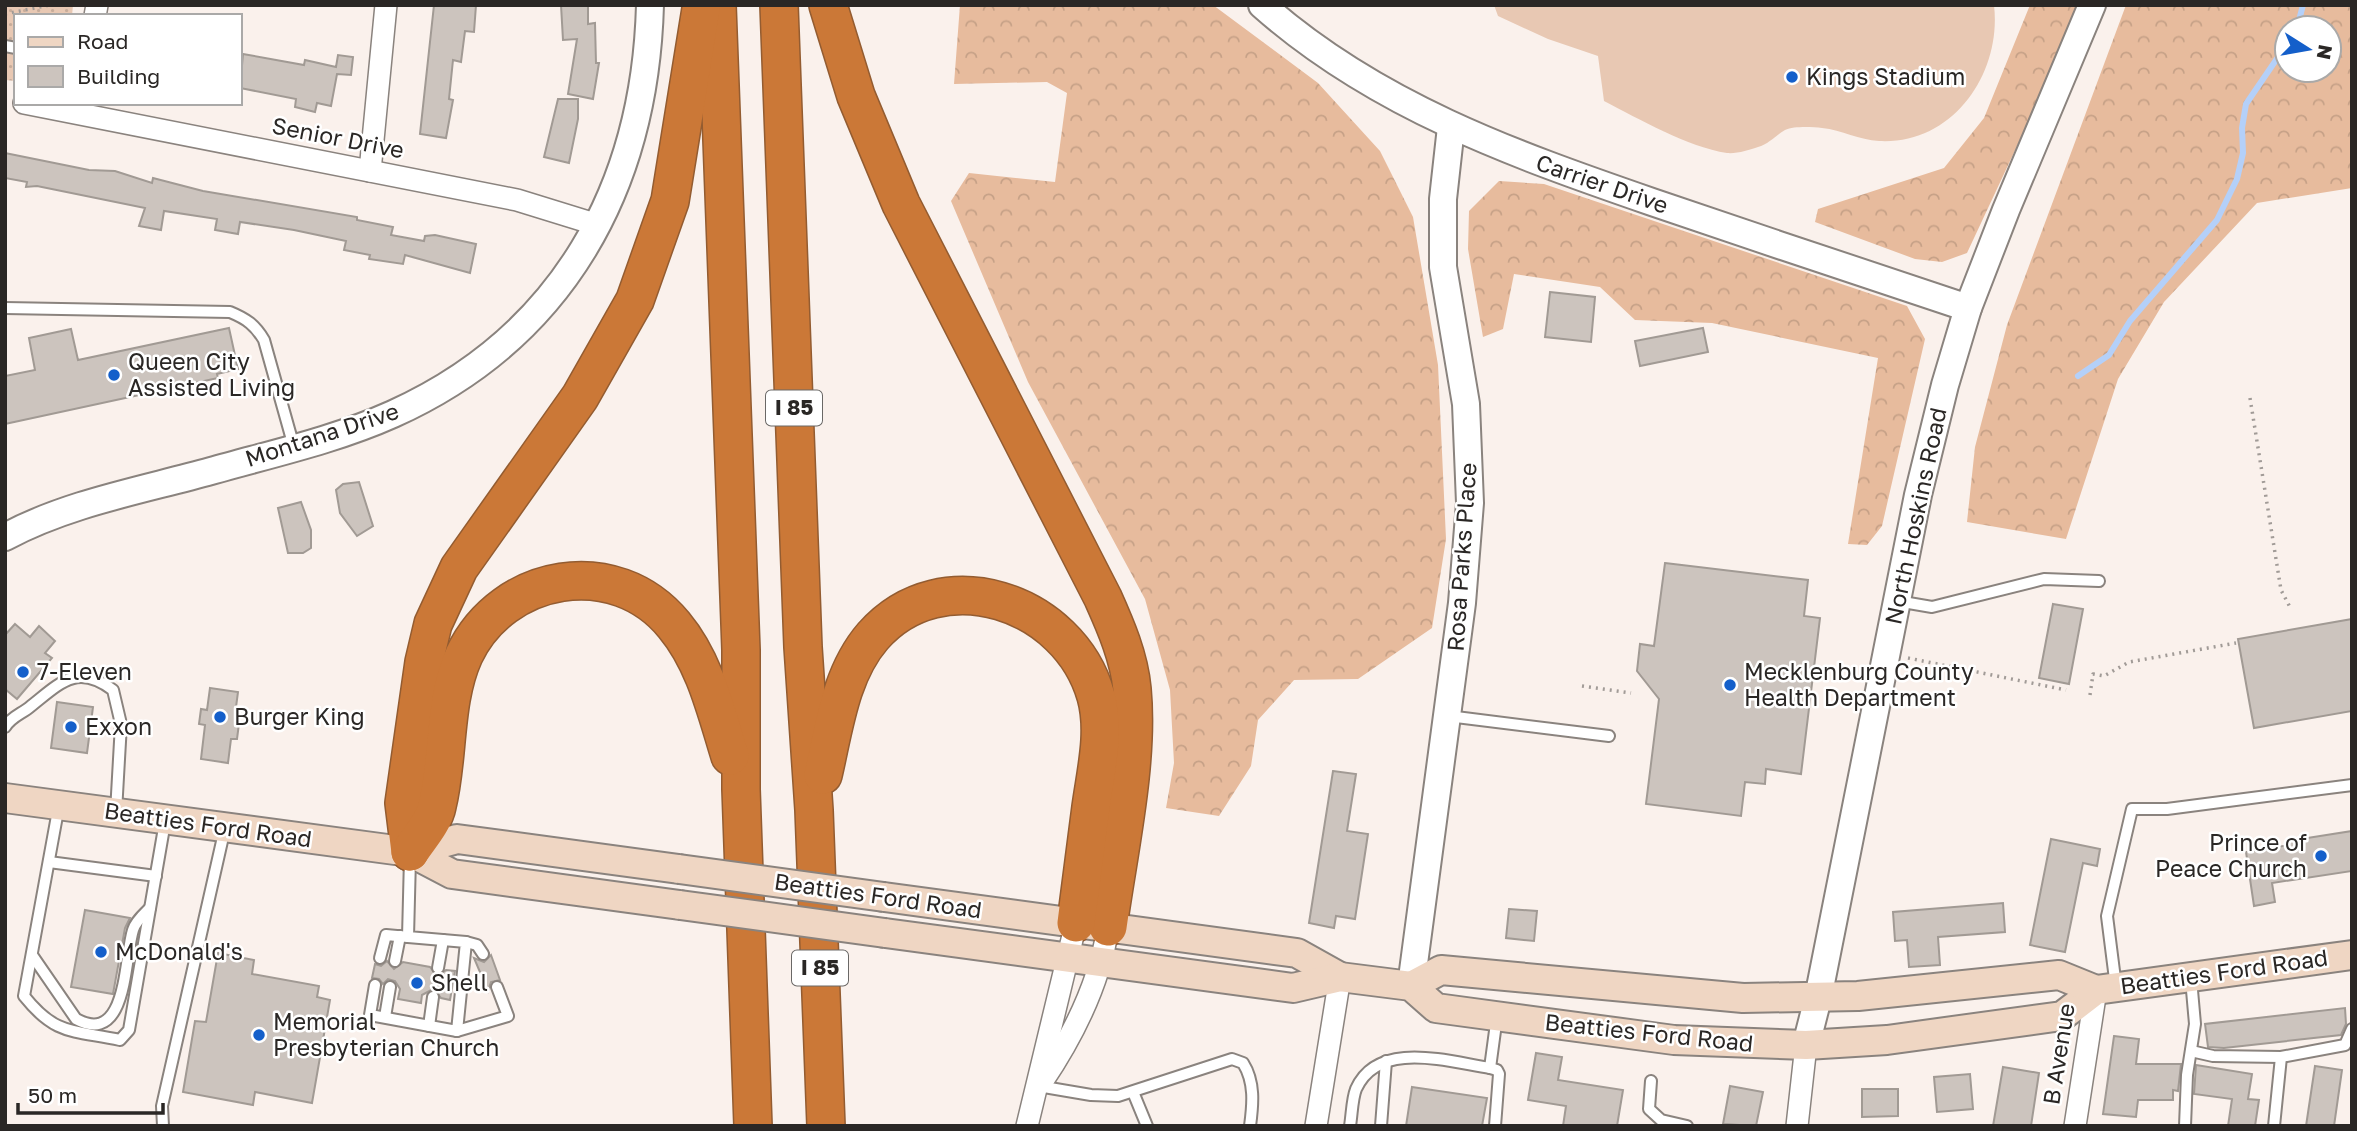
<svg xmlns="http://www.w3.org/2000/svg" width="2357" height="1131" viewBox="0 0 2357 1131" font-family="'Golos Text',sans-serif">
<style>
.green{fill:url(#green-dots)}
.forest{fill:url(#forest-crowns);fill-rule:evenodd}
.pitch{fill:#e8c8b3}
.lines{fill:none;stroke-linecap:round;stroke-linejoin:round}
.stream{stroke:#b4d0f9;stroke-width:6}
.building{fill:#ccc4be;stroke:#a19a94;stroke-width:2}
.service-casing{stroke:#8a837e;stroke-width:14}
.minor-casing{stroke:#8a837e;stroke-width:24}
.tertiary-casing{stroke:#8a837e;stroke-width:30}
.secondary-casing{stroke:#8a837e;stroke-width:32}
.motorway-casing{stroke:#935c31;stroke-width:40}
.path{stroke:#a19b97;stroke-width:3.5;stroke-dasharray:2 5;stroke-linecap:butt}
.service{stroke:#fff;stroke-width:10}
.minor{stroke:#fff;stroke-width:21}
.tertiary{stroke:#fff;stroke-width:26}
.secondary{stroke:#efd6c3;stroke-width:28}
.motorway{stroke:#cb7837;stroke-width:37}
.secondary-bridge-casing{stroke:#8a837e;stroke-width:32;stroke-linecap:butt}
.secondary-bridge{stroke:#efd6c3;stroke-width:28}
.poi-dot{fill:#145fca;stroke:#fff;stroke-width:2.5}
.labels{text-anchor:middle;stroke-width:5;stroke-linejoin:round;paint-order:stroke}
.shield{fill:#fff;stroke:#6a6866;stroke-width:2}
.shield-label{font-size:21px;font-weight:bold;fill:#2a2725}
.poi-label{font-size:23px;fill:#2a2725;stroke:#fff;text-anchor:start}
.street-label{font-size:23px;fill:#2a2725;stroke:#fff}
</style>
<defs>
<pattern id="green-dots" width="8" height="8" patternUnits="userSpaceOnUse" patternTransform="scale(1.75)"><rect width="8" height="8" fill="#e8c8b3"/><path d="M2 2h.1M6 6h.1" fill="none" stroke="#c7ac9a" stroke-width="1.8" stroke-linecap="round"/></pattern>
<pattern id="forest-crowns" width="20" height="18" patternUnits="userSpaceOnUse" patternTransform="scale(1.75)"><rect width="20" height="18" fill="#e7bb9d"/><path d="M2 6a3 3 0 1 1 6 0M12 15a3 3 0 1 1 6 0" fill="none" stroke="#c6a187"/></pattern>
</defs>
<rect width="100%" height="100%" fill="#faf1ec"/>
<polygon class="green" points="5,5 73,5 72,16 16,16 16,81 5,80"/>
<g class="forest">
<polygon points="960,5 1213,5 1318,83 1380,151 1413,217 1438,365 1446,539 1432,628 1358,679 1294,680 1258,720 1251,766 1219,816 1166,808 1174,763 1170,690 1145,599 1028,382 951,201 969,173 1055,182 1067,93 1047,82 954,84"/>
<polygon points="2030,5 2083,5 1967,253 1942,262 1915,259 1815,222 1818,209 1944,168 1984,118"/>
<path d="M 2126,5 L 2352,5 L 2352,188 L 2257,203 L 2164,302 L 2118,379 L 2066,539 L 1967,522 L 1975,447 L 2007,325 ZM 2287,28 L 2329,28 L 2329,70 L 2287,70 Z"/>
<polygon points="1499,181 1544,184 1907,306 1925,339 1882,526 1867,545 1848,544 1878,358 1712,323 1635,320 1600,287 1514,274 1503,329 1483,337 1468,249 1469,211"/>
</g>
<path class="pitch" d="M 1494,5 L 1994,5 C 2002,73 1953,145 1879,141 C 1859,140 1842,130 1822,128 C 1812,127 1794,126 1785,130 C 1776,135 1769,144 1758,147 C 1750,150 1736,154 1727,153 C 1688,147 1639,119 1604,101 L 1598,56 L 1548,39 L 1498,16 Z"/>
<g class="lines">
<g class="stream">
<polyline points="2297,28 2303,5"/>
<polyline points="2078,376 2109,355 2130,321 2217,220 2237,179 2243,153 2242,128 2246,104 2287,44"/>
</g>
</g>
<g class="building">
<polygon points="434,5 476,5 474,32 465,31 461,62 453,60 449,99 453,100 446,138 420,134"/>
<polygon points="561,5 588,5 588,24 595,23 596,63 599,63 593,99 568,94 577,39 563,40"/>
<polygon points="243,54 304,65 305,60 336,67 338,55 353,57 351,75 337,74 331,106 317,103 315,112 295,107 296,99 240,88"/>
<polygon points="558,99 578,99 578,119 569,163 544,157"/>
<polygon points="5,153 89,170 115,171 152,183 153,178 203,191 357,217 357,220 393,227 391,235 424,241 425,236 435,235 476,244 470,273 405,255 403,264 369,259 370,255 344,250 346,241 294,230 240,222 238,234 215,230 217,219 164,211 161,230 139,226 145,208 37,186 26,187 27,182 5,178"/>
<polygon points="1550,292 1595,297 1591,342 1545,337"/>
<polygon points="229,328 238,369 217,374 218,378 5,424 5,376 35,370 29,338 71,329 78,360"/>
<polygon points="1703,328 1708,352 1640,366 1635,341"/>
<polygon points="359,482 373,526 357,536 340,513 336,490 343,484"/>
<polygon points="301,502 311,530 311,548 303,553 288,553 278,508"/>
<polygon points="1665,563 1808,580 1804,616 1820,618 1801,774 1766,769 1765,784 1745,782 1741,816 1646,804 1659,699 1637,671 1640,644 1654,646"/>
<polygon points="2053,604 2083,609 2069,684 2039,678"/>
<polygon points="2352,619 2352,711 2254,728 2238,639"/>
<polygon points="15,624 30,637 39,626 55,641 45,653 52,658 17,699 5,689 5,635"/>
<polygon points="210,688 238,692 236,707 241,708 237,739 231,739 228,763 201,759 205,725 199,724 201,709 207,710"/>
<polygon points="57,702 93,707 87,753 51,748"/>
<polygon points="1333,771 1356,774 1347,831 1368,834 1355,919 1336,916 1334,928 1309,923"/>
<polygon points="2352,831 2352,871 2272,883 2275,902 2254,906 2246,852 2289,845 2288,841"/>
<polygon points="2051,839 2100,849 2097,866 2083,863 2065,952 2030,945"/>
<polygon points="2003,903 2005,932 1938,937 1940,965 1909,967 1907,940 1895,941 1893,912"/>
<polygon points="1509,909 1537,911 1534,941 1506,938"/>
<polygon points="85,910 130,918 125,928 113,994 71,987"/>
<polygon points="218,953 254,960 252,974 319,986 317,997 330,1000 312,1103 255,1092 253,1105 183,1092 195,1021 206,1022"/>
<polygon points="491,955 500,980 491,982 488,991 474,958 484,962"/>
<polygon points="387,961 394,969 403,962 430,967 437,976 446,970 455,971 450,1000 441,998 433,989 422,995 421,1003 398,999 400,989 395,981 388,979 383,984 379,979 372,978 375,964 381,966"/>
<polygon points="2345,1008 2346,1024 2341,1035 2224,1048 2208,1047 2205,1024"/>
<polygon points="2114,1036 2139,1039 2136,1064 2181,1064 2178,1091 2173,1090 2173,1100 2138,1100 2136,1117 2103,1114"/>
<polygon points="1536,1053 1562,1057 1558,1080 1623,1090 1617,1126 1563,1126 1566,1106 1528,1100"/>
<polygon points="2196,1065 2252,1074 2248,1099 2259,1100 2255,1126 2228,1126 2232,1099 2194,1094"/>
<polygon points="2315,1066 2342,1070 2334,1126 2306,1126"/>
<polygon points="2003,1067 2039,1073 2031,1126 1993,1126"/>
<polygon points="1970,1074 1973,1109 1937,1112 1934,1077"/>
<polygon points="1730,1086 1763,1092 1756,1126 1723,1124"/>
<polygon points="1412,1087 1487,1098 1482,1126 1406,1126"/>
<polygon points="1862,1089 1898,1089 1898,1116 1862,1117"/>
</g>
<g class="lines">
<defs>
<g id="service">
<polyline points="5,46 16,48"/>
<path d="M 5,308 L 230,312 C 247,319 255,325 264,340 L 294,447"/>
<polyline points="1897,601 1932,607 2044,579 2099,581"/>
<polyline points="1448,716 1609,736"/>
<path d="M 5,727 C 12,716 22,714 31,706 C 60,683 77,663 113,690 L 121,724 L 116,812"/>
<path d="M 59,805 L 24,996 C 56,1036 73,1030 120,1040 L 129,1030 L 165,822"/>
<polyline points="49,862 156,876"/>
<polyline points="466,942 477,945 483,954"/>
<path d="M 32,955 L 76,1019 C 128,1047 124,958 133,930 C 135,922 144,914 150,908"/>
<polyline points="380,958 386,935 408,937"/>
<polyline points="395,961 400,936"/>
<polyline points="438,968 443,940"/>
<polyline points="375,985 370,1015 457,1031 466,942 408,937 410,858"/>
<polyline points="2116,987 2107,916 2132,809 2167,809 2352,785"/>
<polyline points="385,1017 390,987"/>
<polyline points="429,1026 433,997"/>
<polyline points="457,1031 508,1016 497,987"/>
<polyline points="2191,1051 2213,1056 2281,1057"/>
<polyline points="1651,1081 1649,1109 1661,1120 1687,1126"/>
<path d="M 1038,1086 L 1091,1095 L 1118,1096 L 1232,1059 L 1243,1063 C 1255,1082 1253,1104 1250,1126"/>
<polyline points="1133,1092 1147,1126"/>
<polyline points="163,1126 162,1106 225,828"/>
<path d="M 1350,1126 C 1352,1114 1352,1099 1356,1089 C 1378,1039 1449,1062 1490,1068"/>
<polyline points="1381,1126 1386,1061"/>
<polyline points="1495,1126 1499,1074 1497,1070 1490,1068 1497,1016"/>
<polyline points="2185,1126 2187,1075 2195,1024 2191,979"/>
<polyline points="2274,1126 2281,1057 2345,1045 2352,1029"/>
</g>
<g id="minor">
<polyline points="95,16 97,5"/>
<polyline points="24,103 517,200 598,225"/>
<polyline points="370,171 386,5"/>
<path d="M 1042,1082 C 1073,1036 1100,982 1108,927"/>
<polyline points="1027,1126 1076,923"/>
<polyline points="1316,1126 1340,977"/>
<polyline points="1797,1126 1806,1045"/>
<polyline points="2075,1126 2096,990"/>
</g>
<g id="tertiary">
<path d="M 1262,5 C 1375,105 1513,154 1652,202 C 1757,238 1863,273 1968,308"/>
<path d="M 5,537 C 68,503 143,490 211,471 C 271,454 335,440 393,414 C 563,337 645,188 650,5"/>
<polyline points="1411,986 1462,603 1470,503 1466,404 1443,267 1443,199 1451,127"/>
<polyline points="1806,1045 1818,998 1918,495 1945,385 1968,308 2006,210 2092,5"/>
</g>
<g id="secondary">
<polyline points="5,798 410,852 452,874 680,905"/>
<polyline points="410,852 457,839 679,869"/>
<polyline points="884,897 1297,953 1340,977"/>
<polyline points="885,933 1293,988 1340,977 1411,986 1436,1008 1674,1040 1806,1045 1887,1040 2062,1016 2096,990 2352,955"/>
<polyline points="1411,986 1441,970 1743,998 1858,996 2059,975 2096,990"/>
</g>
<g id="motorway">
<polyline points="717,5 741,650 741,789 753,1126"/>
<polyline points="779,5 803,647 814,810 826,1126"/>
<path d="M 828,5 L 856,96 L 901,204 L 1103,598 C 1116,627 1129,657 1132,689 C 1139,763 1118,853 1108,927"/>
<path d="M 823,775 C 834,728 840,674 873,636 C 942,558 1069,601 1096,696 C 1106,732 1096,771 1091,807 C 1086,846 1081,884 1076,923"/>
<polyline points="410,852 404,803 424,662 433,624 459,568 580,397 635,300 670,201 701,9"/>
<path d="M 410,852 C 419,838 434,822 437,806 C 449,758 443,701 464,655 C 503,573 615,553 674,625 C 705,662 716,711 730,756"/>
</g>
</defs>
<use href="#service" class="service-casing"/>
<use href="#minor" class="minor-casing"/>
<use href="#tertiary" class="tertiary-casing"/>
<use href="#secondary" class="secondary-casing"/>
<use href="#motorway" class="motorway-casing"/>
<g class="path">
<polyline points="5,14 50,5"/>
<polyline points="2250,398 2281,590 2291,609"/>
<polyline points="1908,658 2066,690"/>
<polyline points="1582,686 1631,693"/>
<polyline points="2090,695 2093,674 2104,676 2129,662 2236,643"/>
</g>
<use href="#service" class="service"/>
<use href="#minor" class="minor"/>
<use href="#tertiary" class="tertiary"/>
<use href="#secondary" class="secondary"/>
<use href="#motorway" class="motorway"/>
<defs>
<g id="secondary-bridge">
<polyline points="679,869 884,897"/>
<polyline points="680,905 885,933"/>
</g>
</defs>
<use href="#secondary-bridge" class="secondary-bridge-casing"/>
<use href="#secondary-bridge" class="secondary-bridge"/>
</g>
<g class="poi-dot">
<circle cx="1792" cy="77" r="7"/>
<circle cx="114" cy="375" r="7"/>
<circle cx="23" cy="672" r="7"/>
<circle cx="1730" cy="685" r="7"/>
<circle cx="220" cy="717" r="7"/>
<circle cx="71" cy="727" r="7"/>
<circle cx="2321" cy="856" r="7"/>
<circle cx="101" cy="952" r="7"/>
<circle cx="417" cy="983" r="7"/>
<circle cx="259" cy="1035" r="7"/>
</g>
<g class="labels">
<g class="shield">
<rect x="766" y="390.5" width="56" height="35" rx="5"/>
<rect x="792" y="950.5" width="56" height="35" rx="5"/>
</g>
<g class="shield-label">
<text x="794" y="415">I 85</text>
<text x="820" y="975">I 85</text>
</g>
<g class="poi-label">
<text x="1806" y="85">Kings Stadium</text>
<text x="128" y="370">Queen City<tspan x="128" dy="26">Assisted Living</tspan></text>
<text x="37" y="680">7-Eleven</text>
<text x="1744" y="680">Mecklenburg County<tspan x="1744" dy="26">Health Department</tspan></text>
<text x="234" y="725">Burger King</text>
<text x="85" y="735">Exxon</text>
<text x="2307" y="851" text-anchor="end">Prince of<tspan x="2307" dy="26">Peace Church</tspan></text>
<text x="115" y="960">McDonald's</text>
<text x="431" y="991">Shell</text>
<text x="273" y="1030">Memorial<tspan x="273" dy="26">Presbyterian Church</tspan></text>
</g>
<g class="street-label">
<text transform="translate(338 138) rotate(11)" y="8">Senior Drive</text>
<text transform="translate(1602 184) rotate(19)" y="8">Carrier Drive</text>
<text transform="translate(322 435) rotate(-18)" y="8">Montana Drive</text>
<text transform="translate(1916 516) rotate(-78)" y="8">North Hoskins Road</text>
<text transform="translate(1462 557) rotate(-86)" y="8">Rosa Parks Place</text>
<text transform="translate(208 825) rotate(8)" y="8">Beatties Ford Road</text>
<text transform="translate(878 896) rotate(8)" y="8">Beatties Ford Road</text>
<text transform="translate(2224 972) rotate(-8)" y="8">Beatties Ford Road</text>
<text transform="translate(1649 1033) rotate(6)" y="8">Beatties Ford Road</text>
<text transform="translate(2059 1054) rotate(-81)" y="8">B Avenue</text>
</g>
</g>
<rect width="2357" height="1131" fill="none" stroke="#2a2725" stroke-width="14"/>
<rect x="14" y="14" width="228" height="91" fill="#ffffff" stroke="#aaa9a8" stroke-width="2"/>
<rect x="28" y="37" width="35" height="10" fill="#efd6c3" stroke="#aaa9a8" stroke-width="2"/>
<text x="77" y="49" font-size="21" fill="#2a2725">Road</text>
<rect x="28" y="66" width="35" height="21" fill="#ccc4be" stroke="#aaa9a8" stroke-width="2"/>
<text x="77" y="84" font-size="21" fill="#2a2725">Building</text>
<g transform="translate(2308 49) rotate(101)"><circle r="33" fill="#ffffff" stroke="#aaa9a8" stroke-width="2"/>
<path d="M0-5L12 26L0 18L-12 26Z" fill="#145fca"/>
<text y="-10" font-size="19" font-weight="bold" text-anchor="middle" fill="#2a2725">N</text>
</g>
<path d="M18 1103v10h145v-10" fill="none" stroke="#2a2725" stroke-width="3.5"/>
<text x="28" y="1103" font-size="21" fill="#2a2725" stroke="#ffffff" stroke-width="5" paint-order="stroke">50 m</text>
</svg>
